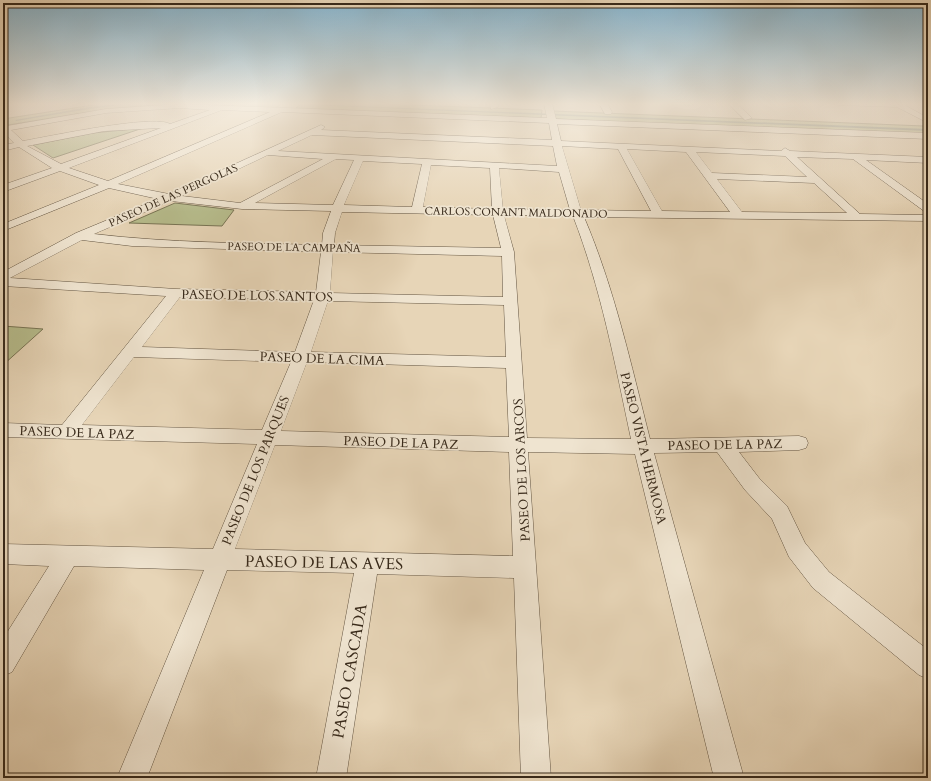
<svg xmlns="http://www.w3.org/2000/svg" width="931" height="781" viewBox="0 0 931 781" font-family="Cardo,serif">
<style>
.green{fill:#b7bd8d;stroke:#787454}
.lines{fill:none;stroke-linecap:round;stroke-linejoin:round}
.stream{fill:#718072;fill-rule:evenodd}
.minor-casing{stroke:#645542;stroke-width:1}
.minor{fill:#efe4d0;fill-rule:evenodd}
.labels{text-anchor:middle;stroke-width:3.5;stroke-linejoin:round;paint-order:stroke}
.far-street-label{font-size:11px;fill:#382a1b;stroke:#efe4d0}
.street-label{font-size:13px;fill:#382a1b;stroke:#efe4d0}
.near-street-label{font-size:16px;fill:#382a1b;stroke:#efe4d0}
</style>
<rect width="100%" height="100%" fill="#e7d5b7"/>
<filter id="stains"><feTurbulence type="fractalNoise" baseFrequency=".005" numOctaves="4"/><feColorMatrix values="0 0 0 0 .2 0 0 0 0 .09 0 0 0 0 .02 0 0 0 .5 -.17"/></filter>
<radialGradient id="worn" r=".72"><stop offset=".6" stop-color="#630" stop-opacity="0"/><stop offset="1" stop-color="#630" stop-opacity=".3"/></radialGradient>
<g class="green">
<polygon points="106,103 282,103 276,108 164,104 107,109 8,125 3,119"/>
<polygon points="302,103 361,103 542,110 541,118 296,108"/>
<polygon points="553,111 924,126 928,127 928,135 557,119 554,118"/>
<polygon points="143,128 53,158 33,145 93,133"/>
<polygon points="175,203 234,210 222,226 129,223"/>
<polygon points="3,326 43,329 3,365"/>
</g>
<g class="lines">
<g class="stream">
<polygon points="128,103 136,103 89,109 16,121 15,120 89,107"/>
<polygon points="255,103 269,103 274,104 273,105"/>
<polygon points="308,104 928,129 928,131 307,105"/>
</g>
<defs>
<g id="minor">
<polygon points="490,103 498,103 498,107 491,109"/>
<path d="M 544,103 L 552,103 L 556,119 L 928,133 L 928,139 L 557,124 L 561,141 L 781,151 L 785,148 L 790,151 L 928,157 L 928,163 L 866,160 L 928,204 L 928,212 L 924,211 L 853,159 L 797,157 L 860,214 L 928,215 L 928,221 L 584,217 C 614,287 631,364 650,439 L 799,436 L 806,438 L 808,443 L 806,448 L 799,450 L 739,452 L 759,478 L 787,506 L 805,543 L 829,572 L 928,650 L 928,679 L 919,675 L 813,588 L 789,557 L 772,519 L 745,490 L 717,452 L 654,453 L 744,778 L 714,778 L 635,454 L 528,452 L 551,778 L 521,778 L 514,578 L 377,574 L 346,778 L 316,778 L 354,573 L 227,570 L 147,778 L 117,778 L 204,570 L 74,566 L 12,672 L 3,676 L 3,639 L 49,566 L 3,564 L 3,544 L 213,549 L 257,444 L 3,437 L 3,423 L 62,425 L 166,296 L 3,286 L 3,272 L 76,233 L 158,199 L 109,188 L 3,231 L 3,224 L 99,185 L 60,171 L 3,192 L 3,185 L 52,168 L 19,147 L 3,151 L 3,145 L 14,143 L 3,132 L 3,125 L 7,126 L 106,109 L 180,104 L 547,118 ZM 180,108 L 210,110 L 170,124 C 154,114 46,137 23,141 L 11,130 L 106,113 ZM 222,110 L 270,112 L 108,181 L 69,168 ZM 282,112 L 549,123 L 552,140 L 321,130 L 325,127 L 321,125 L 169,194 L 118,184 ZM 161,128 L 61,164 L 27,146 L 104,131 ZM 312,135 L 553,146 L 557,166 L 278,151 ZM 562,146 L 618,149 L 651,211 L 581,210 ZM 627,149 L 686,152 L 730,212 L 662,211 ZM 696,152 L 785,156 L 807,177 L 712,173 ZM 268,155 L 323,159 L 240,203 L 182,196 ZM 336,159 L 354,160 L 333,205 L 255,203 ZM 363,161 L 422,164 L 412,207 L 344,205 ZM 431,165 L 490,168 L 492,209 L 423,207 ZM 499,168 L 559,172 L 570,210 L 503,209 ZM 717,179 L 814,183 L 847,213 L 742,212 ZM 171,201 L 242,209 L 331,211 L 323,233 L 322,245 C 246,243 170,243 94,234 ZM 342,212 L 493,215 L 501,248 L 334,245 L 335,233 ZM 504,215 L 573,216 C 601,288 615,364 631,439 L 527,438 L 514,252 ZM 82,240 L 132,246 L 321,252 L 316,292 L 176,289 L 10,278 ZM 333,252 L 502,256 L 503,297 L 330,293 ZM 180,297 L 314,300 L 295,352 L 142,347 ZM 328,301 L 504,305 L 506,357 L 311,352 ZM 134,357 L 291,362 L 262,430 L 82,425 ZM 307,362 L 506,368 L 509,437 L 281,431 ZM 275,445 L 509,452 L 513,556 L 235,549 Z"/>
<polygon points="599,103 607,103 612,112 611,114 605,114"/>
<polygon points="728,103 736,103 752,118 745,120"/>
<polygon points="834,103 901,103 928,118 928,123 897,107 838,105"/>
</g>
</defs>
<use href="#minor" class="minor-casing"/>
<use href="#minor" class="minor"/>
</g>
<linearGradient id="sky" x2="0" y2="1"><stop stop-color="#87b6d0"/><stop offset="0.49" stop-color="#f4ecdf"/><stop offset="1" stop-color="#f4ecdf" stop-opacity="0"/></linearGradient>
<rect width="931" height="212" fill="url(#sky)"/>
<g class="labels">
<g class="far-street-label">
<text transform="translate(173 195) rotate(-24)" y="4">PASEO DE LAS PERGOLAS</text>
<text transform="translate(516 212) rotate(1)" y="4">CARLOS CONANT MALDONADO</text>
<text transform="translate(294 247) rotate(1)" y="4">PASEO DE LA CAMPAÑA</text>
</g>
<g class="street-label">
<text transform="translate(257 295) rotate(1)" y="5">PASEO DE LOS SANTOS</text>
<text transform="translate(322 358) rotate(2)" y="5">PASEO DE LA CIMA</text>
<text transform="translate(77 432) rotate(2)" y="5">PASEO DE LA PAZ</text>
<text transform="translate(401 442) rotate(2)" y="5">PASEO DE LA PAZ</text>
<text transform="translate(725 444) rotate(-1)" y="5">PASEO DE LA PAZ</text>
<text transform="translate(644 448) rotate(76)" y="5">PASEO VISTA HERMOSA</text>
<text transform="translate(255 470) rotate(-68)" y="5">PASEO DE LOS PARQUES</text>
<text transform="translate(521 470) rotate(-93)" y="5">PASEO DE LOS ARCOS</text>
</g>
<g class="near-street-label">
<text transform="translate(324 562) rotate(1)" y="6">PASEO DE LAS AVES</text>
<text transform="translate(349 671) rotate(-80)" y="6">PASEO CASCADA</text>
</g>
</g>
<rect width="931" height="781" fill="none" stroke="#e7d5b7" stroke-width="16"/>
<rect x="4" y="4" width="923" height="773" fill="none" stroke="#382a1b" stroke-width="2"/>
<rect x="8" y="8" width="915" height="765" fill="none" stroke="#382a1b"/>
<rect width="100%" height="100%" filter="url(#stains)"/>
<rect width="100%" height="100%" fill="url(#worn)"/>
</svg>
